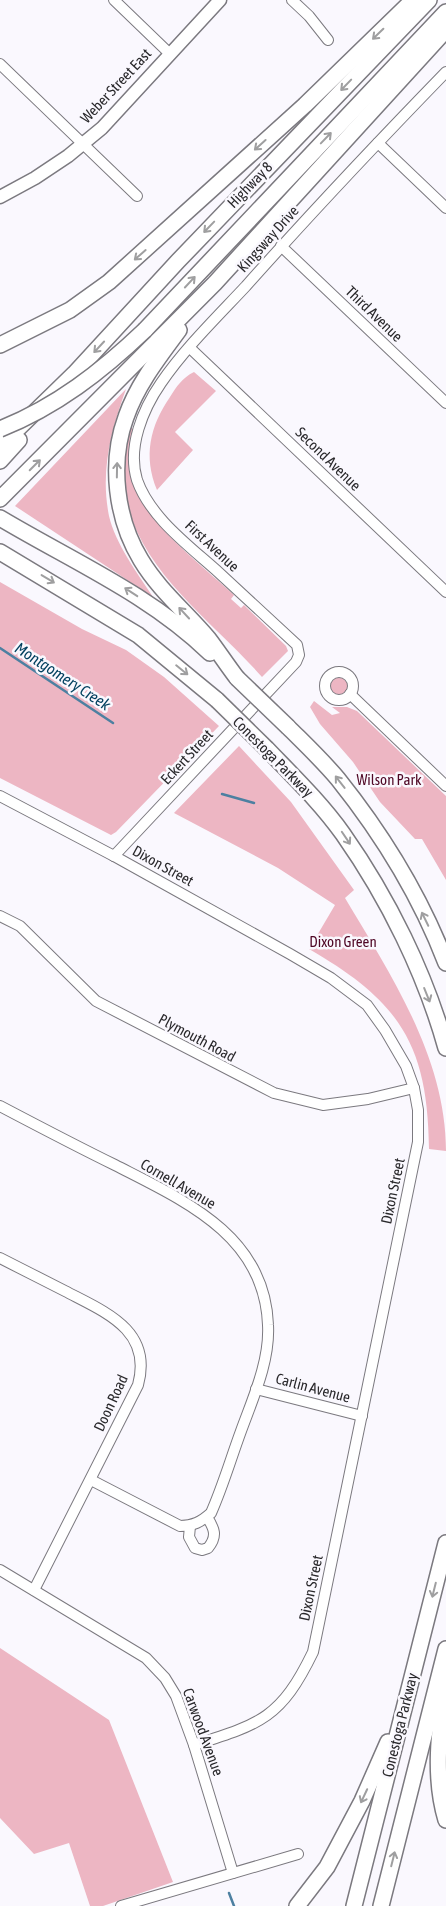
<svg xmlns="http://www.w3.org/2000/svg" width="446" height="1906" viewBox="0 0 446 1906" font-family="'Asap Condensed',sans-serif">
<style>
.green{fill:#edb6c3}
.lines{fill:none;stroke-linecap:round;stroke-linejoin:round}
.stream{stroke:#4d80a1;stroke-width:2.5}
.minor-casing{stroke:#7b797f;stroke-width:12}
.major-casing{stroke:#7b797f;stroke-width:15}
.highway-casing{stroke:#7b797f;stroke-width:18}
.minor{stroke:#fff;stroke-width:10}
.major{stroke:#fff;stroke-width:12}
.highway{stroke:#fff;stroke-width:15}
.highway-bridge-casing{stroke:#7b797f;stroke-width:18;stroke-linecap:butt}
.highway-bridge{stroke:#fff;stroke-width:15}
.oneway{stroke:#9f9fa0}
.labels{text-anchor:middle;stroke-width:5;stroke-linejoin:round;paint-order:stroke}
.street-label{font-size:15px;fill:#2a292c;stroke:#faf8fe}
.park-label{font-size:15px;fill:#4f0725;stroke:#faf8fe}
.water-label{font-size:16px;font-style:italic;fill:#013f5e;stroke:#faf8fe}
</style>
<rect width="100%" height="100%" fill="#faf8fe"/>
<g class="green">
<path d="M 194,372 L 216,391 L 175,432 L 193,450 L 157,490 C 143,456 150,426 170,397 C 177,386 182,378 194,372 Z"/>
<path d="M 126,389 C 111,431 100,471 109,516 C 115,543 138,574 153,597 L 15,506 Z"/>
<path d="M 130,427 L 133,429 C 129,446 128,465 133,482 C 143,521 204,567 234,595 L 231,599 L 241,608 L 244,605 L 286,646 L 288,651 L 262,677 C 205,612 115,556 124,457 C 124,447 128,437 130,427 Z"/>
<polygon points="0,582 82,629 126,650 164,677 219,726 116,832 111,835 0,778"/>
<circle cx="338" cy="686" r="11"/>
<polygon points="314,701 332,715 340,713 332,707 347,707 357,711 446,796 446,880 422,839 415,839 380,802 353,762 320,724 310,707"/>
<path d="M 239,746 L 291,802 L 354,890 L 345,898 C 391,975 446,1058 446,1151 L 429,1149 C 428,1044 399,1001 309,949 L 335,905 L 278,868 L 174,813 Z"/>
<polygon points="0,1648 109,1720 173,1882 103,1906 90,1906 69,1843 34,1854 0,1818"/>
</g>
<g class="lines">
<g class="stream">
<polyline points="0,648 113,723"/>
<polyline points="222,794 254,803"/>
<polyline points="229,1893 234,1906"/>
</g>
<defs>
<g id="minor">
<polyline points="114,0 169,53"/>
<polyline points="292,0 309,16 328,40"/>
<polyline points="0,64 137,196"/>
<polyline points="378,143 446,208"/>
<polyline points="281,246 446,403"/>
<polyline points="190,348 446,592"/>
<circle cx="339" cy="686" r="14"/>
<polyline points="350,694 446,786"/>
<path d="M 0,796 L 114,856 L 290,954 L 331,978 L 367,1005 L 385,1030 L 406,1066 L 414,1088 L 418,1110 L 418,1142 L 313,1652 C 281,1718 261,1724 194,1745"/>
<path d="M 114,856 L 296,662 L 299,655 L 297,645 C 270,620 243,595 216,570 C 188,545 150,517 137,480 C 127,447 143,409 161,383 C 185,348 217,317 246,286 C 311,213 378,142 446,72"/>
<polyline points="0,916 20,926 96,1001 274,1093 323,1105 368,1099 414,1088"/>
<path d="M 0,1106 C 38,1126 76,1146 115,1165 C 183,1200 265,1235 268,1325 C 270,1361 253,1398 241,1431 C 231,1458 223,1486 211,1513 C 201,1522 193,1526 180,1526 L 91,1480"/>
<path d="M 0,1258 C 22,1269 43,1280 65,1291 C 105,1312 153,1330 138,1385 L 34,1590"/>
<polyline points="256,1389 362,1416"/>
<path d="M 190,1526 L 189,1537 L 195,1548 L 202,1550 L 208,1548 C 218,1536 214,1528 207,1517"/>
<polyline points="0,1570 146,1658 165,1678 176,1696 194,1745 233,1873"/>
<polyline points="121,1906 298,1854"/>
</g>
<polyline id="major" points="0,197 35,178 68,156 102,128 220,0"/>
<g id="highway">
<polyline points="145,330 446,12"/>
<path d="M 179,330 C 159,357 137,385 126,417 C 109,463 116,519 141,560 C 159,590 186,612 208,638 C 218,651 227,665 237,678"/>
<polyline points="0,345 70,310 109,282 305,105 413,0"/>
<polyline points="0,446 74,374 178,261 429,0"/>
<polyline points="0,461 19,440"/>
<polyline points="0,499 215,283 446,30"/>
<path d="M 0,518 C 72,561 149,594 210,653"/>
<polyline points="0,552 138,635 217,700"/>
<path d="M 288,727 C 305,744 323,761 338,779 C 382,834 421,898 446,963"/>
<path d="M 267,749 C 293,776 321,803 343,834 C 388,898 425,973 446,1048"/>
<path d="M 446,1686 C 439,1729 433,1777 446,1820"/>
<polyline points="297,1906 327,1867 362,1801 388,1742"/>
<polyline points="354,1906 446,1543"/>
<polyline points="381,1906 446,1649"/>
</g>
</defs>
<use href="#minor" class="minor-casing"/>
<use href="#major" class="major-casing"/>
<use href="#highway" class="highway-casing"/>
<use href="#minor" class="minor"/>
<use href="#major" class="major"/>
<use href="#highway" class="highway"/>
<defs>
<g id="highway-bridge">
<path d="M 0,429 C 56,407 102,371 145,330"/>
<polyline points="237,678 288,727"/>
<polyline points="217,700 267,749"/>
</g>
</defs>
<use href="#highway-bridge" class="highway-bridge-casing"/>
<use href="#highway-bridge" class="highway-bridge"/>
</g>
<defs><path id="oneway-shaft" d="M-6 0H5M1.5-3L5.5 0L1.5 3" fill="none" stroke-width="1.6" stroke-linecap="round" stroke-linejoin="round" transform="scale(1.25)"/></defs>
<g class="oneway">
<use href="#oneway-shaft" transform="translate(378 34) rotate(136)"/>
<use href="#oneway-shaft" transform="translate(346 85) rotate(134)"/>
<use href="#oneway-shaft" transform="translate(326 138) rotate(-46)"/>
<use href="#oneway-shaft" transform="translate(260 145) rotate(138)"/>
<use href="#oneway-shaft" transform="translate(209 227) rotate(134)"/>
<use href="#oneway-shaft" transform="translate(140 255) rotate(139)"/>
<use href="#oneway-shaft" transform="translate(190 282) rotate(-47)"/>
<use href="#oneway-shaft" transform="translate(99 347) rotate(133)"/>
<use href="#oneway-shaft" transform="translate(35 465) rotate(-45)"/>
<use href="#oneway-shaft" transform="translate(117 470) rotate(-89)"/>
<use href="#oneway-shaft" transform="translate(48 579) rotate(31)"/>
<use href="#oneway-shaft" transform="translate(131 592) rotate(-147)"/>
<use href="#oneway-shaft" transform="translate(184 613) rotate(-133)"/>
<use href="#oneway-shaft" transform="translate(182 670) rotate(39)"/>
<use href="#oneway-shaft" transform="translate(340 782) rotate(-128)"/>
<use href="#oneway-shaft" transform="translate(346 838) rotate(56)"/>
<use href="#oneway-shaft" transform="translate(425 919) rotate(-116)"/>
<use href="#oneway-shaft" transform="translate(427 995) rotate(68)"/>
<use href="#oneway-shaft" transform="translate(434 1590) rotate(104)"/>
<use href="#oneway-shaft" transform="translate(364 1796) rotate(115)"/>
<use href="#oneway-shaft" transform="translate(393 1859) rotate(-76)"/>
</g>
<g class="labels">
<g class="street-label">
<text transform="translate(116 86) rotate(-47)" y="5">Weber Street East</text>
<text transform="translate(250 185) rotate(-46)" y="5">Highway 8</text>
<text transform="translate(268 239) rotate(-48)" y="5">Kingsway Drive</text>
<text transform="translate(374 314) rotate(44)" y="5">Third Avenue</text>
<text transform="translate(328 459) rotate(44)" y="5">Second Avenue</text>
<text transform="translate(212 546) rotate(43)" y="5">First Avenue</text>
<text transform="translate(187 757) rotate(-47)" y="5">Eckert Street</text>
<text transform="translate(273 757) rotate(45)" y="5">Conestoga Parkway</text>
<text transform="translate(163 866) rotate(29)" y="5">Dixon Street</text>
<text transform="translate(197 1038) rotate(28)" y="5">Plymouth Road</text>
<text transform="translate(178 1184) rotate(30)" y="5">Cornell Avenue</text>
<text transform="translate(393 1191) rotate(-78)" y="5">Dixon Street</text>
<text transform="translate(313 1388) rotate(15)" y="5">Carlin Avenue</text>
<text transform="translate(111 1403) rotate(-65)" y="5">Doon Road</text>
<text transform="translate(311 1588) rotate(-78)" y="5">Dixon Street</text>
<text transform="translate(400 1725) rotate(-76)" y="5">Conestoga Parkway</text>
<text transform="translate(203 1732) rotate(70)" y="5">Carwood Avenue</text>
</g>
<g class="park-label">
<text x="389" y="785">Wilson Park</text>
<text x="343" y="947">Dixon Green</text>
</g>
<g class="water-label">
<text transform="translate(63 676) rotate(33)" y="6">Montgomery Creek</text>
</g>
</g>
</svg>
